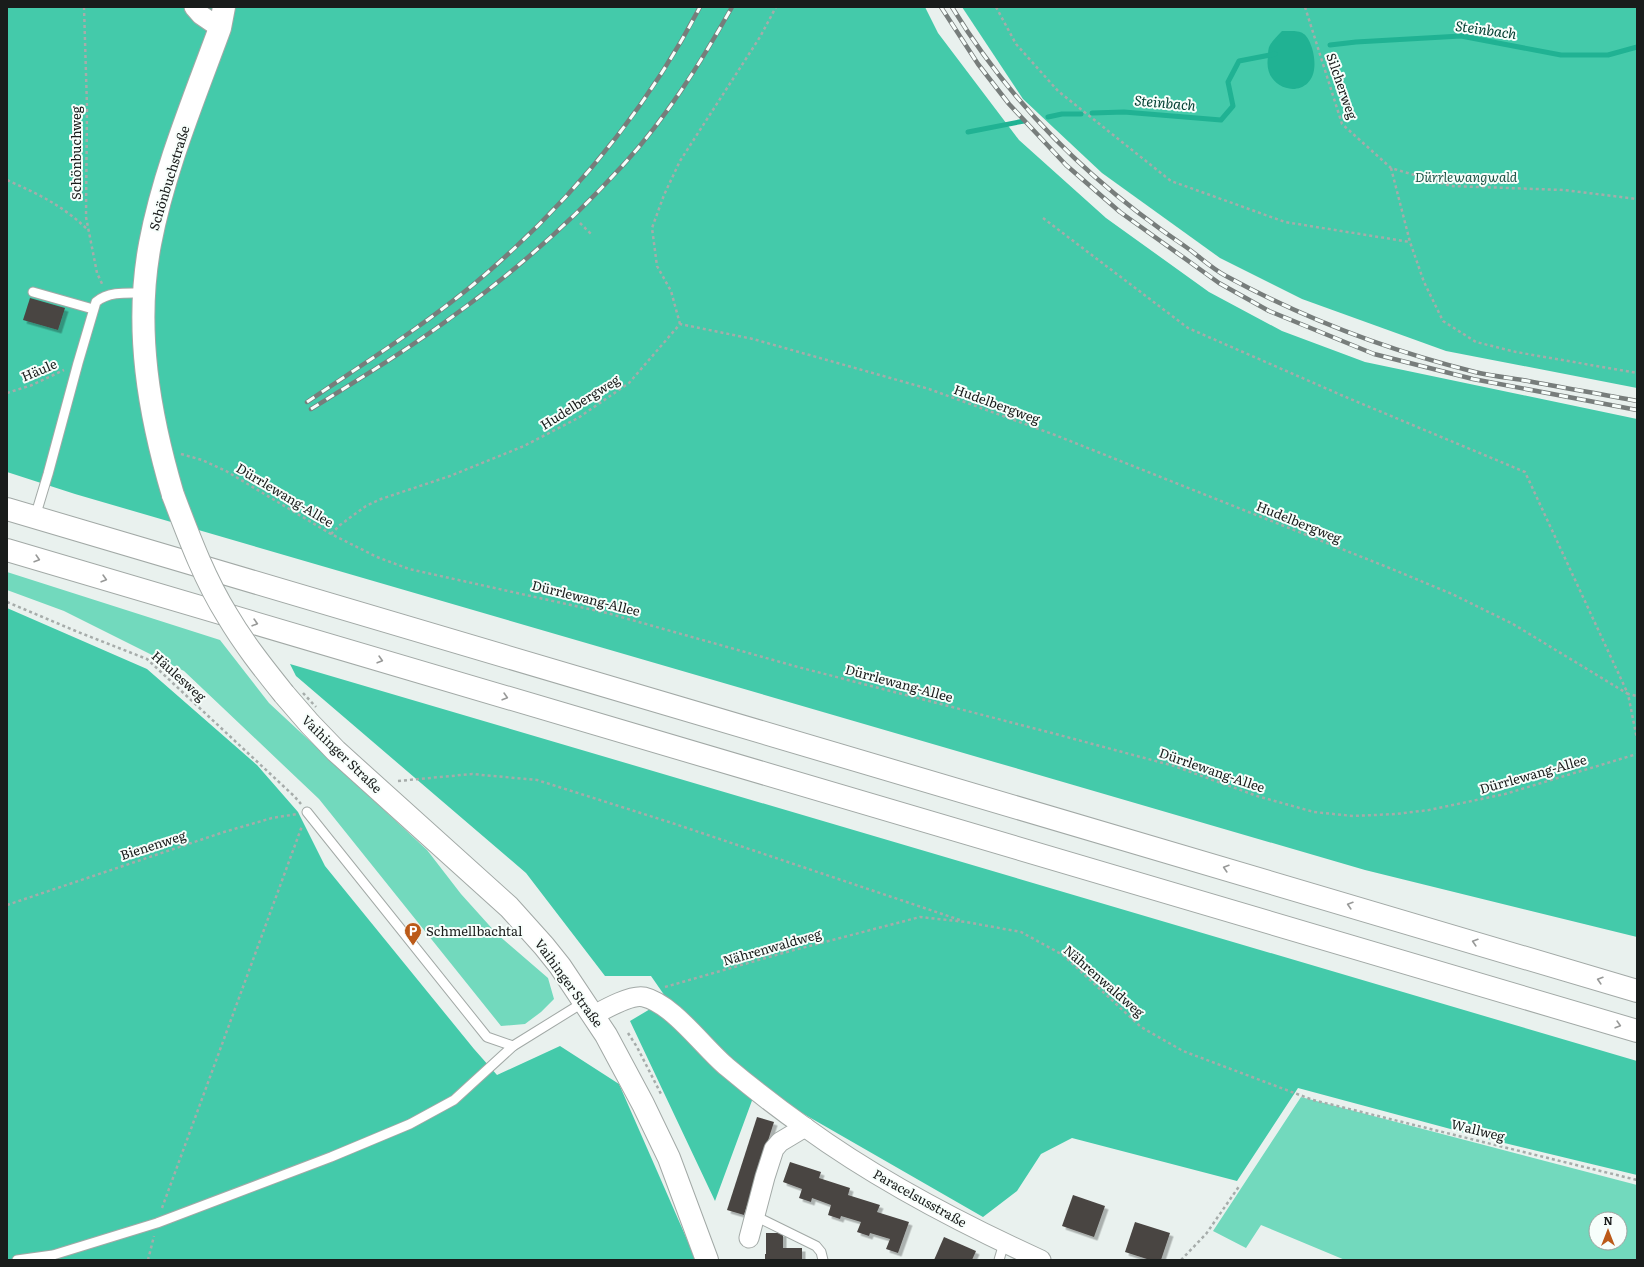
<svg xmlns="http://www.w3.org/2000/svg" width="1644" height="1267" viewBox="0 0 1644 1267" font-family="Literata,serif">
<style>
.green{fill:#72d9bd;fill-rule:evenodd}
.forest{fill:#44caaa}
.water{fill:#20b293}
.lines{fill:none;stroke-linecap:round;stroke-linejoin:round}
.stream{stroke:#20b293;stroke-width:5}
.building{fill:#4a4542;filter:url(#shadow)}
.lane-casing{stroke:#a2a9a6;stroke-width:11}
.street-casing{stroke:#a2a9a6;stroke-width:21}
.secondary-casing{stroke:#a2a9a6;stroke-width:24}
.highway-casing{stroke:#a2a9a6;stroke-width:24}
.path{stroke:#a6acaa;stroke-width:2.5;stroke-dasharray:3 3;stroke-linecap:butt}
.lane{stroke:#fff;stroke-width:9}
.street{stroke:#fff;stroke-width:19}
.secondary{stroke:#fff;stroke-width:22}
.highway{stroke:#fff;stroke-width:22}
.rail-casing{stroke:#777d7b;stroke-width:4.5}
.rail{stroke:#f7fefb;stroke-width:3;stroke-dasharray:9;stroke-linecap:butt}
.secondary-bridge-casing{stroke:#a2a9a6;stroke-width:24;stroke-linecap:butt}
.path-bridge{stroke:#a6acaa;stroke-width:2.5;stroke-dasharray:3 3;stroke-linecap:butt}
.secondary-bridge{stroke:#fff;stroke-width:22}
.oneway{stroke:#989998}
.labels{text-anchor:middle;stroke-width:4;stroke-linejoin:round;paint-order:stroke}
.street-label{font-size:13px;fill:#191c1b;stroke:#f7fefb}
.park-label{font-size:13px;font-style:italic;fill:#1d5345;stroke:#f7fefb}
.poi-label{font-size:13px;fill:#191c1b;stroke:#f7fefb;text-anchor:start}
.water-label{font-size:14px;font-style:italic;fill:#064235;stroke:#f7fefb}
</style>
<defs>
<filter id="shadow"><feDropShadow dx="3.5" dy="3.5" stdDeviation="0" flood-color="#0004"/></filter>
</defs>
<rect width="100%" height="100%" fill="#e9f1ee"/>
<g class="green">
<polygon points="7,572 220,640 269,703 427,850 461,894 497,934 548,978 554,999 541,1012 525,1024 501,1026 319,799 184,671 64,611 7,590"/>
<path d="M 1301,1097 L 1637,1185 L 1637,1260 L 1345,1260 L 1261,1225 L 1246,1248 L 1213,1231 ZM 1596,1219 L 1620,1219 L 1620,1243 L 1596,1243 Z"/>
</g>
<g class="forest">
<polygon points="7,7 925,7 938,33 1019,140 1106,218 1209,292 1282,331 1365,362 1637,419 1637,937 1365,870 75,494 7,472"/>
<polygon points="962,7 1637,7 1637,388 1446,351 1302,299 1220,258 1102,173 1023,99"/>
<polygon points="7,608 147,669 257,765 298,812 325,866 474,1049 497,1075 560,1046 619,1084 696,1260 7,1260"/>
<polygon points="290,664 1637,1061 1637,1175 1484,1138 1298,1088 1237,1181 1072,1138 1041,1154 1017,1191 983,1217 757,1087 715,1201 630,1021 667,999 651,976 605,976 526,873 296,676"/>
</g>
<path class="water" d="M 1282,31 C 1299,31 1306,29 1312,48 C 1328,104 1261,98 1268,57 C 1268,53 1268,48 1270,45 C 1273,40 1278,35 1282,31 Z"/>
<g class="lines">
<g class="stream">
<polyline points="1330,45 1356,42 1461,36 1561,55 1608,55 1637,47"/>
<polyline points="1092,113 1124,112 1221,120 1233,106 1228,82 1239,61 1275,54"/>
<polyline points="1048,117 1062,114 1081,114"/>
<polyline points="968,132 1024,121"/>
</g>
</g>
<g class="building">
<polygon points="30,298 65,308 58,330 23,320"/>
<polygon points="757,1117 774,1122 744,1215 727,1210"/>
<polygon points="790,1162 821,1172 819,1178 850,1188 848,1195 880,1205 877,1212 909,1222 898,1253 886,1249 890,1239 870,1233 869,1236 857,1232 861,1222 841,1216 840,1219 828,1215 831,1205 812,1198 811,1202 799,1198 802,1189 783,1182"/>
<polygon points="1073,1195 1105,1206 1094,1237 1062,1226"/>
<polygon points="1135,1222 1170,1233 1161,1260 1150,1260 1125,1252"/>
<polygon points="766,1233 783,1233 783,1248 802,1248 802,1260 765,1260 765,1254 766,1254"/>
<polygon points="944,1237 976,1251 972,1260 934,1260"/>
</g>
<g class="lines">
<defs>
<g id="lane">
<polyline points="33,292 93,309"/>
<path d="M 35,517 L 48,474 L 78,363 L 96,302 C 109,291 128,293 145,293"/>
<polyline points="307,812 487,1037 513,1046"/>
<polyline points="755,1216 816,1246 821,1252 823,1260"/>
<polyline points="17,1260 53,1255 157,1223 331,1157 410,1124 454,1100 513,1046 584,1002"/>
<polyline points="999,1260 1004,1243"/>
</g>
<g id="street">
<polyline points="194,7 201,15 220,28"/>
<path d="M 594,1015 C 605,1009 632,994 644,997 C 673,1004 704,1048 727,1067 C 752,1088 779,1109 806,1128 C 879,1181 960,1223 1041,1260"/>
<polyline points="749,1238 765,1177 774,1149 780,1142 805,1127"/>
</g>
<g id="secondary">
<path d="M 173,495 C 149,414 134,329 150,244 C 164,170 194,99 220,28 L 224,7"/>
<polyline points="284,694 310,724 336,751 509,907 544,946 560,966 606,1035 643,1104 669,1158 707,1260"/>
</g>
<g id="highway">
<polyline points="7,509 1637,991"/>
<polyline points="7,550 1637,1031"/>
</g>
</defs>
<use href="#lane" class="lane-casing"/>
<use href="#street" class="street-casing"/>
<use href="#secondary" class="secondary-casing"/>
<use href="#highway" class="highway-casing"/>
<g class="path">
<polyline points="84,7 87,107 86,217 97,273 103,286"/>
<polyline points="996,7 1016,44 1058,91 1171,181 1285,222 1410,242"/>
<polyline points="1305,7 1342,124 1391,168 1451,186 1564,190 1637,199"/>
<polyline points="1391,168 1410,242 1424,282 1443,321 1476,342 1516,352 1637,373"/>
<path d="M 7,180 C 38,194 62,205 87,229"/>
<polyline points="1043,218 1188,328 1348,398 1525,472 1628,694 1637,696"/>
<polyline points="580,223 592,235"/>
<polyline points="680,324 671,291 657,266 652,228 664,195 680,161 760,37 776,7"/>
<polyline points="7,393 32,385 64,370"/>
<polyline points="181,454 202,460 226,471 331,534 377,557 409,569 607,613 798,667 1052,733 1174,766 1257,796 1314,812 1353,816 1396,814 1429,810 1505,794 1637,754"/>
<polyline points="331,534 340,525 366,506 381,499 450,476 524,446 578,418 629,383 680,324 753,339 929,389 1055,435 1392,569 1452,594 1513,624 1628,694 1637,739"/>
<polyline points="7,602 78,632 147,659 294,796 301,804"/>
<polyline points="398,781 472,774 537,780 672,823 960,920"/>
<polyline points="7,905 224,832 272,818 297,814"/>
<polyline points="665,987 783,953 920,917 966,922 1021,932 1063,955 1141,1027 1183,1051 1313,1100 1637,1180"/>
<polyline points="628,1033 637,1047 661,1094"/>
<polyline points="162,1208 302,826"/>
<polyline points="148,1260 154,1236"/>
<polyline points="1181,1260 1206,1234 1240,1185"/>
</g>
<use href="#lane" class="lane"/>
<use href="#street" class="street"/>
<use href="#secondary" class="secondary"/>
<use href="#highway" class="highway"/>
<defs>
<g id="rail">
<polyline points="941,7 978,64 1009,104 1066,165 1120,212 1219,283 1269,311 1374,354 1473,379 1637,410"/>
<path d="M 952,7 C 1011,104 1092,184 1186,247 C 1199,256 1211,268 1226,276 C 1303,318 1390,351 1475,372 C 1492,376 1510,378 1528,381 C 1564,388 1601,394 1637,401"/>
<path d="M 307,402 C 363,364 422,327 474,284 C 567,206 644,114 700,7"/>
<path d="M 311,409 C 361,378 412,347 460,311 C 519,268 575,218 624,164 C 667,117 701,62 732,7"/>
</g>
</defs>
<use href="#rail" class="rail-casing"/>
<use href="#rail" class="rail"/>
<defs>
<path id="secondary-bridge" d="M 173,495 C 189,537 204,578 227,615 C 244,644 264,669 284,694"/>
</defs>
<use href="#secondary-bridge" class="secondary-bridge-casing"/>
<polyline class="path-bridge" points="303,693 316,707"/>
<use href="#secondary-bridge" class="secondary-bridge"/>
</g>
<defs><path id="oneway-chevron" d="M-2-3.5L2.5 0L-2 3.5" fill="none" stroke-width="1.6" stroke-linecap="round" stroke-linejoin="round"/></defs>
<g class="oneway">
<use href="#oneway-chevron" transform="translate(37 559) rotate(17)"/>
<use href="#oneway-chevron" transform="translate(104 579) rotate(16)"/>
<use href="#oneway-chevron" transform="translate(255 623) rotate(16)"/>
<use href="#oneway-chevron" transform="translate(380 660) rotate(16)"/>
<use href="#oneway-chevron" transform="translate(505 697) rotate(16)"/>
<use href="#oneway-chevron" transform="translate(1226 868) rotate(-163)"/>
<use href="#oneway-chevron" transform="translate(1350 905) rotate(-163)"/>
<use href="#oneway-chevron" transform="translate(1475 942) rotate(-163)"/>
<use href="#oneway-chevron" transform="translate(1600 980) rotate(-163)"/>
<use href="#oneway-chevron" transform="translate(1618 1025) rotate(16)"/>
</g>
<defs>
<symbol id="parking-pin" viewBox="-11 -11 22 30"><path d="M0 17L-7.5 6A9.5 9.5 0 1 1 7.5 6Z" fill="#bb5a18" stroke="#f7fefb"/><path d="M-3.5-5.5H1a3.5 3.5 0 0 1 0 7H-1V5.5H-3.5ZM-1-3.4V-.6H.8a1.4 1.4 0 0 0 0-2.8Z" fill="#fff"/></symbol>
</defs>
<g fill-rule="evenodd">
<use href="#parking-pin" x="403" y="921" width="20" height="27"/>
</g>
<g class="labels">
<g class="street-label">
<text transform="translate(1342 86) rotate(71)" y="5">Silcherweg</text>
<text transform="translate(76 153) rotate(-90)" y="5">Schönbuchweg</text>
<text transform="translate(169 178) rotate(-73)" y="5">Schönbuchstraße</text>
<text transform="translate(39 370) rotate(-23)" y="5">Häule</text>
<text transform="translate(580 402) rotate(-32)" y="5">Hudelbergweg</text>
<text transform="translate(997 404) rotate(20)" y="5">Hudelbergweg</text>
<text transform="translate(285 495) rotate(31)" y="5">Dürrlewang-Allee</text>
<text transform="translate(1299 522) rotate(22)" y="5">Hudelbergweg</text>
<text transform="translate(586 598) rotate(14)" y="5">Dürrlewang-Allee</text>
<text transform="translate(179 676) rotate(42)" y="5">Häulesweg</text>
<text transform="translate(899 683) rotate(15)" y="5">Dürrlewang-Allee</text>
<text transform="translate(342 754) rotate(44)" y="5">Vaihinger Straße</text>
<text transform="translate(1212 770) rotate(19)" y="5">Dürrlewang-Allee</text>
<text transform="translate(1533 774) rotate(-16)" y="5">Dürrlewang-Allee</text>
<text transform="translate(153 845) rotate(-18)" y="5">Bienenweg</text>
<text transform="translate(772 947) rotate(-16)" y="5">Nährenwaldweg</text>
<text transform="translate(1104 981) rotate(41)" y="5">Nährenwaldweg</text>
<text transform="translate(569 983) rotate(54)" y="5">Vaihinger Straße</text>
<text transform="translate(1478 1130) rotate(14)" y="5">Wallweg</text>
<text transform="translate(920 1198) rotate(29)" y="5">Paracelsusstraße</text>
</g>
<g class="park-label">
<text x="1466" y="182">Dürrlewangwald</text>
</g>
<g class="poi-label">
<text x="426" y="936">Schmellbachtal</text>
</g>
<g class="water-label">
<text transform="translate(1486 30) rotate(8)" y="5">Steinbach</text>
<text transform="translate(1165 103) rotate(5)" y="5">Steinbach</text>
</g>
</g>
<rect width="1644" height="1267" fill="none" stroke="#191c1b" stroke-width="16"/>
<g transform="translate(1608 1231)"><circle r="19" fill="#f7fefb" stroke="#9ea4a1"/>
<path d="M0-3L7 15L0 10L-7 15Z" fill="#bb5a18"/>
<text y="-6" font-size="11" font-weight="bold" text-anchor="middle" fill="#191c1b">N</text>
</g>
</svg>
